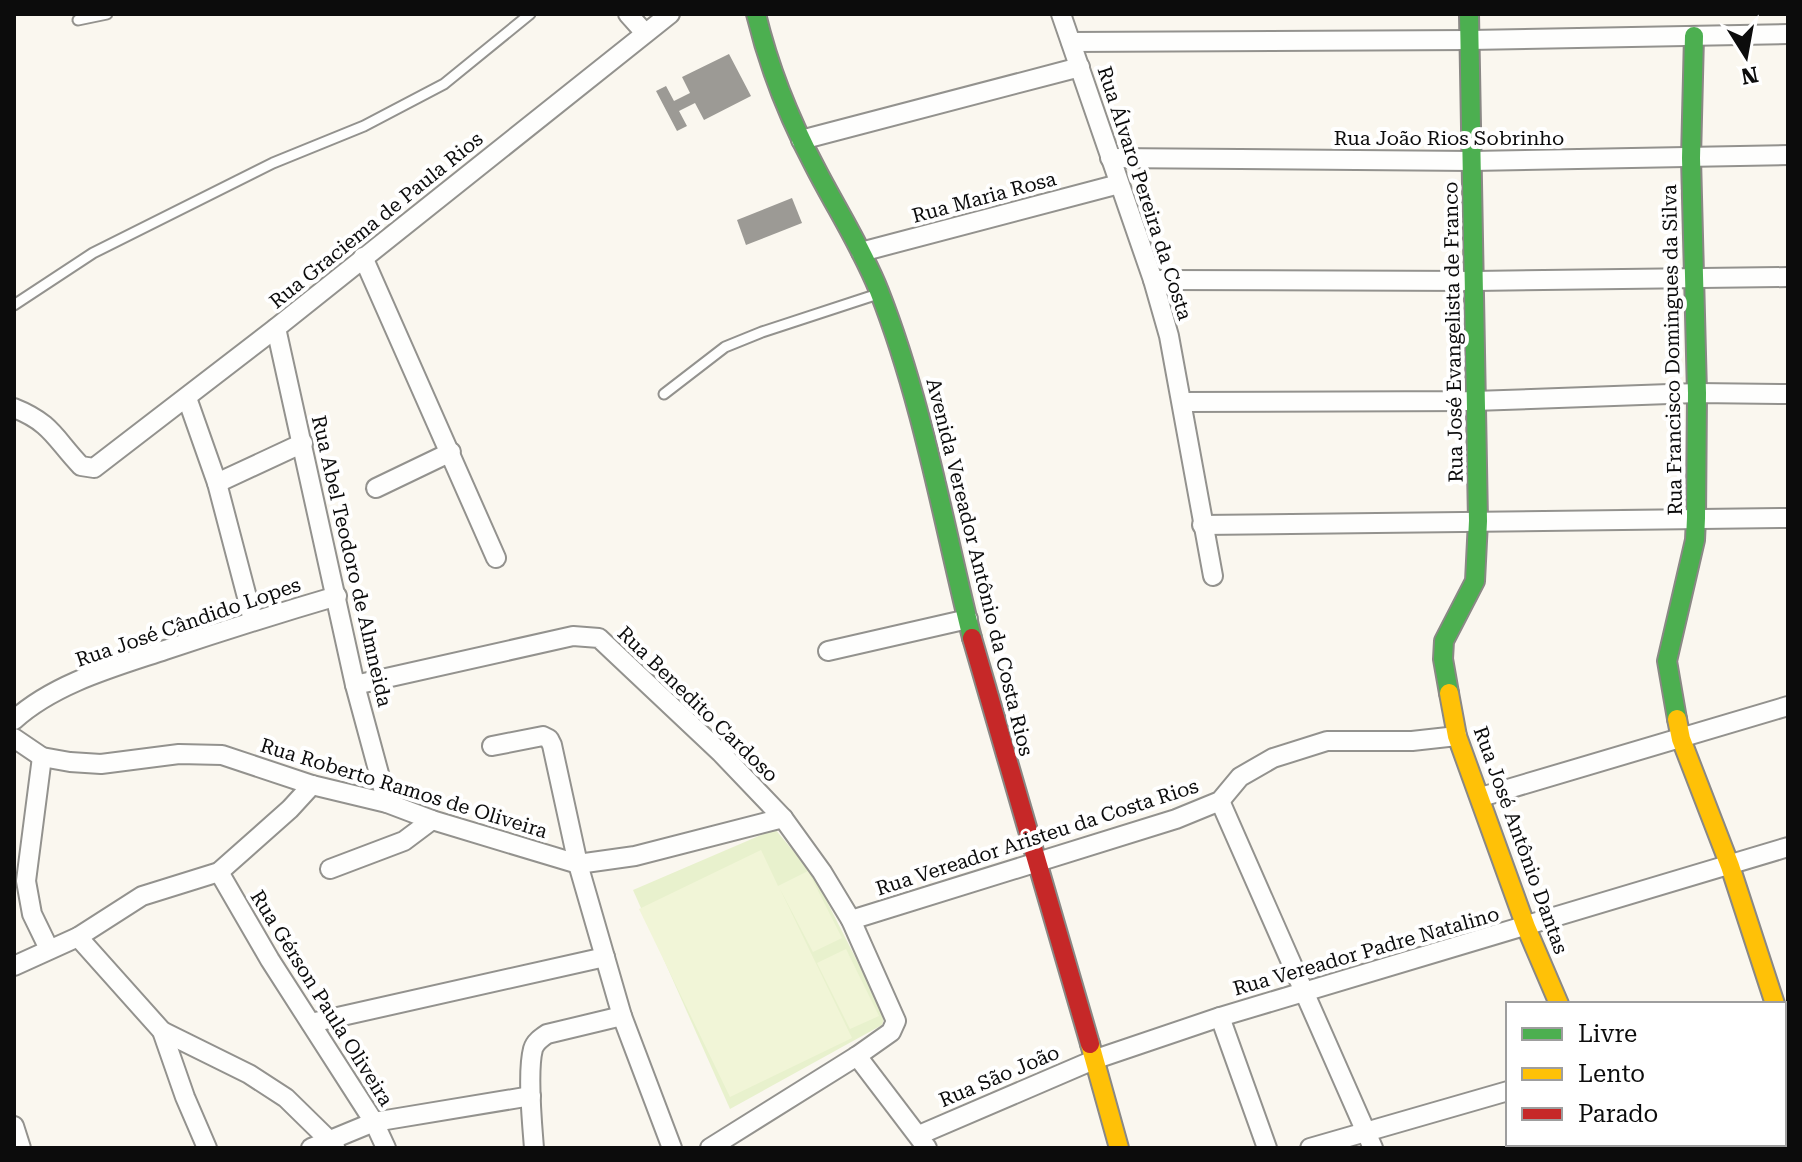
<svg xmlns="http://www.w3.org/2000/svg" width="1802" height="1162" viewBox="0 0 1802 1162" font-family="'Roboto Serif',serif">
<style>
.green{fill:#e8f1cd}
.pitch{fill:#f1f5d7}
.building{fill:#9c9a95}
.lines{fill:none;stroke-linecap:round;stroke-linejoin:round}
.lane-casing{stroke:#93928e;stroke-width:13}
.street-casing{stroke:#93928e;stroke-width:22}
.fast-casing{stroke:#8a8885;stroke-width:22}
.slow-casing{stroke:#8a8885;stroke-width:22}
.jam-casing{stroke:#8a8885;stroke-width:22}
.lane{stroke:#fefefd;stroke-width:9}
.street{stroke:#fefefd;stroke-width:18}
.fast{stroke:#4caf50;stroke-width:18}
.slow{stroke:#ffc107;stroke-width:18}
.jam{stroke:#c62828;stroke-width:18}
.labels{text-anchor:middle;stroke-width:8;stroke-linejoin:round;paint-order:stroke}
.street-label{font-size:20px;fill:#0c0c0c;stroke:#fff}
</style>
<rect width="100%" height="100%" fill="#faf7ef"/>
<polygon class="green" points="775,829 814,876 885,1016 882,1025 730,1109 633,890"/>
<g class="pitch">
<polygon points="761,850 778,886 808,871 842,938 813,952 779,887 852,1038 730,1097 639,909"/>
<polygon points="846,949 879,1016 850,1029 817,963"/>
</g>
<g class="building">
<polygon points="729,54 751,96 704,120 695,103 679,111 687,126 677,131 656,91 666,86 674,101 690,93 682,77"/>
<polygon points="792,198 802,223 746,245 737,220"/>
</g>
<g class="lines">
<defs>
<g id="lane">
<polyline points="78,20 107,14"/>
<polyline points="14,305 93,253 273,163 364,126 444,84 530,14"/>
<polyline points="664,394 725,347 762,332 878,294"/>
</g>
<g id="street">
<polyline points="628,14 645,33"/>
<polyline points="1061,14 1153,280 1169,336 1213,576"/>
<polyline points="1071,42 1470,40 1788,34"/>
<polyline points="801,140 1080,67"/>
<polyline points="1110,158 1472,161 1788,155"/>
<polyline points="861,252 1119,184"/>
<polyline points="363,257 496,558"/>
<polyline points="1153,280 1475,281 1788,277"/>
<polyline points="276,328 355,685 387,803"/>
<polyline points="187,398 217,483 253,620"/>
<polyline points="1182,402 1474,401 1697,393 1788,394"/>
<path d="M 14,408 C 52,423 55,439 81,466 L 94,468 L 276,328 L 670,14"/>
<polyline points="217,483 303,443"/>
<polyline points="376,488 451,452"/>
<polyline points="1202,525 1788,518"/>
<polyline points="828,651 968,619"/>
<polyline points="355,685 573,636 599,638 721,753 783,818 822,872 851,920 896,1021 891,1032 857,1056 710,1148"/>
<path d="M 14,720 C 55,683 114,667 165,650 C 222,631 279,613 337,596"/>
<polyline points="14,738 42,757 70,762 101,764 179,754 222,755 312,785 387,803 432,820 578,864 635,856 783,818"/>
<polyline points="492,746 543,736 549,739 552,745 578,864 622,1016 672,1148"/>
<polyline points="42,757 26,881 32,914 49,949"/>
<polyline points="1481,797 1788,706"/>
<polyline points="1220,801 1373,1148"/>
<polyline points="330,869 404,841 432,820"/>
<polyline points="219,872 270,960 374,1122 386,1148"/>
<polyline points="851,920 1176,819 1220,801 1240,777 1273,758 1327,741 1412,741 1457,736"/>
<polyline points="78,937 162,1031 185,1097 207,1148"/>
<polyline points="14,966 78,937 142,896 219,872 290,809 312,785"/>
<polyline points="1220,1017 1267,1148"/>
<polyline points="311,1023 605,957"/>
<polyline points="162,1031 249,1074 286,1098 335,1146"/>
<polyline points="1784,1034 1788,1048"/>
<polyline points="857,1056 927,1148"/>
<polyline points="14,1126 21,1148"/>
<polyline points="919,1135 1096,1059 1220,1017 1788,847"/>
<polyline points="1621,1144 1623,1148"/>
<polyline points="1690,1144 1692,1148"/>
<polyline points="311,1148 374,1122 531,1096"/>
<path d="M 534,1148 C 532,1123 527,1072 533,1049 C 535,1042 541,1038 547,1034 L 622,1016"/>
<polyline points="1310,1148 1508,1091"/>
</g>
<g id="fast">
<path d="M 756,14 C 769,68 789,118 815,167 C 836,208 862,248 879,291 C 923,403 943,522 972,638"/>
<polyline points="1449,693 1443,659 1444,641 1475,581 1478,521 1469,14"/>
<polyline points="1677,719 1667,661 1695,540 1696,518 1697,393 1691,158 1694,36"/>
</g>
<g id="slow">
<polyline points="1449,693 1457,736 1526,927 1559,1004"/>
<polyline points="1677,719 1681,739 1730,866 1775,1004"/>
<polyline points="1090,1044 1119,1148"/>
</g>
<polyline id="jam" points="972,638 1090,1044"/>
</defs>
<use href="#lane" class="lane-casing"/>
<use href="#street" class="street-casing"/>
<use href="#fast" class="fast-casing"/>
<use href="#slow" class="slow-casing"/>
<use href="#jam" class="jam-casing"/>
<use href="#lane" class="lane"/>
<use href="#street" class="street"/>
<use href="#fast" class="fast"/>
<use href="#slow" class="slow"/>
<use href="#jam" class="jam"/>
</g>
<g class="labels">
<g class="street-label">
<text x="1449" y="145">Rua João Rios Sobrinho</text>
<text transform="translate(1145 193) rotate(72)" y="7">Rua Álvaro Pereira da Costa</text>
<text transform="translate(984 197) rotate(-15)" y="7">Rua Maria Rosa</text>
<text transform="translate(376 220) rotate(-39)" y="7">Rua Graciema de Paula Rios</text>
<text transform="translate(1453 332) rotate(-91)" y="7">Rua José Evangelista de Franco</text>
<text transform="translate(1672 350) rotate(-91)" y="7">Rua Francisco Domingues da Silva</text>
<text transform="translate(352 561) rotate(77)" y="7">Rua Abel Teodoro de Almneida</text>
<text transform="translate(980 567) rotate(76)" y="7">Avenida Vereador Antônio da Costa Rios</text>
<text transform="translate(188 622) rotate(-19)" y="7">Rua José Cândido Lopes</text>
<text transform="translate(698 704) rotate(44)" y="7">Rua Benedito Cardoso</text>
<text transform="translate(404 788) rotate(17)" y="7">Rua Roberto Ramos de Oliveira</text>
<text transform="translate(1037 837) rotate(-18)" y="7">Rua Vereador Aristeu da Costa Rios</text>
<text transform="translate(1521 840) rotate(70)" y="7">Rua José Antônio Dantas</text>
<text transform="translate(1366 951) rotate(-16)" y="7">Rua Vereador Padre Natalino</text>
<text transform="translate(322 998) rotate(58)" y="7">Rua Gérson Paula Oliveira</text>
<text transform="translate(999 1076) rotate(-23)" y="7">Rua São João</text>
</g>
</g>
<rect width="1802" height="1162" fill="none" stroke="#0c0c0c" stroke-width="32"/>
<rect x="1506" y="1002" width="280" height="144" fill="#ffffff" stroke="#9e9e9e" stroke-width="2"/>
<rect x="1522" y="1028" width="40" height="12" fill="#4caf50" stroke="#9e9e9e" stroke-width="2"/>
<text x="1578" y="1042" font-size="24" fill="#0c0c0c">Livre</text>
<rect x="1522" y="1068" width="40" height="12" fill="#ffc107" stroke="#9e9e9e" stroke-width="2"/>
<text x="1578" y="1082" font-size="24" fill="#0c0c0c">Lento</text>
<rect x="1522" y="1108" width="40" height="12" fill="#c62828" stroke="#9e9e9e" stroke-width="2"/>
<text x="1578" y="1122" font-size="24" fill="#0c0c0c">Parado</text>
<g transform="translate(1746 56) rotate(169)" stroke="#ffffff" stroke-width="6" paint-order="stroke">
<path d="M0-6L14 30L0 20L-14 30Z" fill="#0c0c0c"/>
<text y="-12" font-size="22" font-weight="bold" text-anchor="middle" fill="#0c0c0c">N</text>
</g>
</svg>
